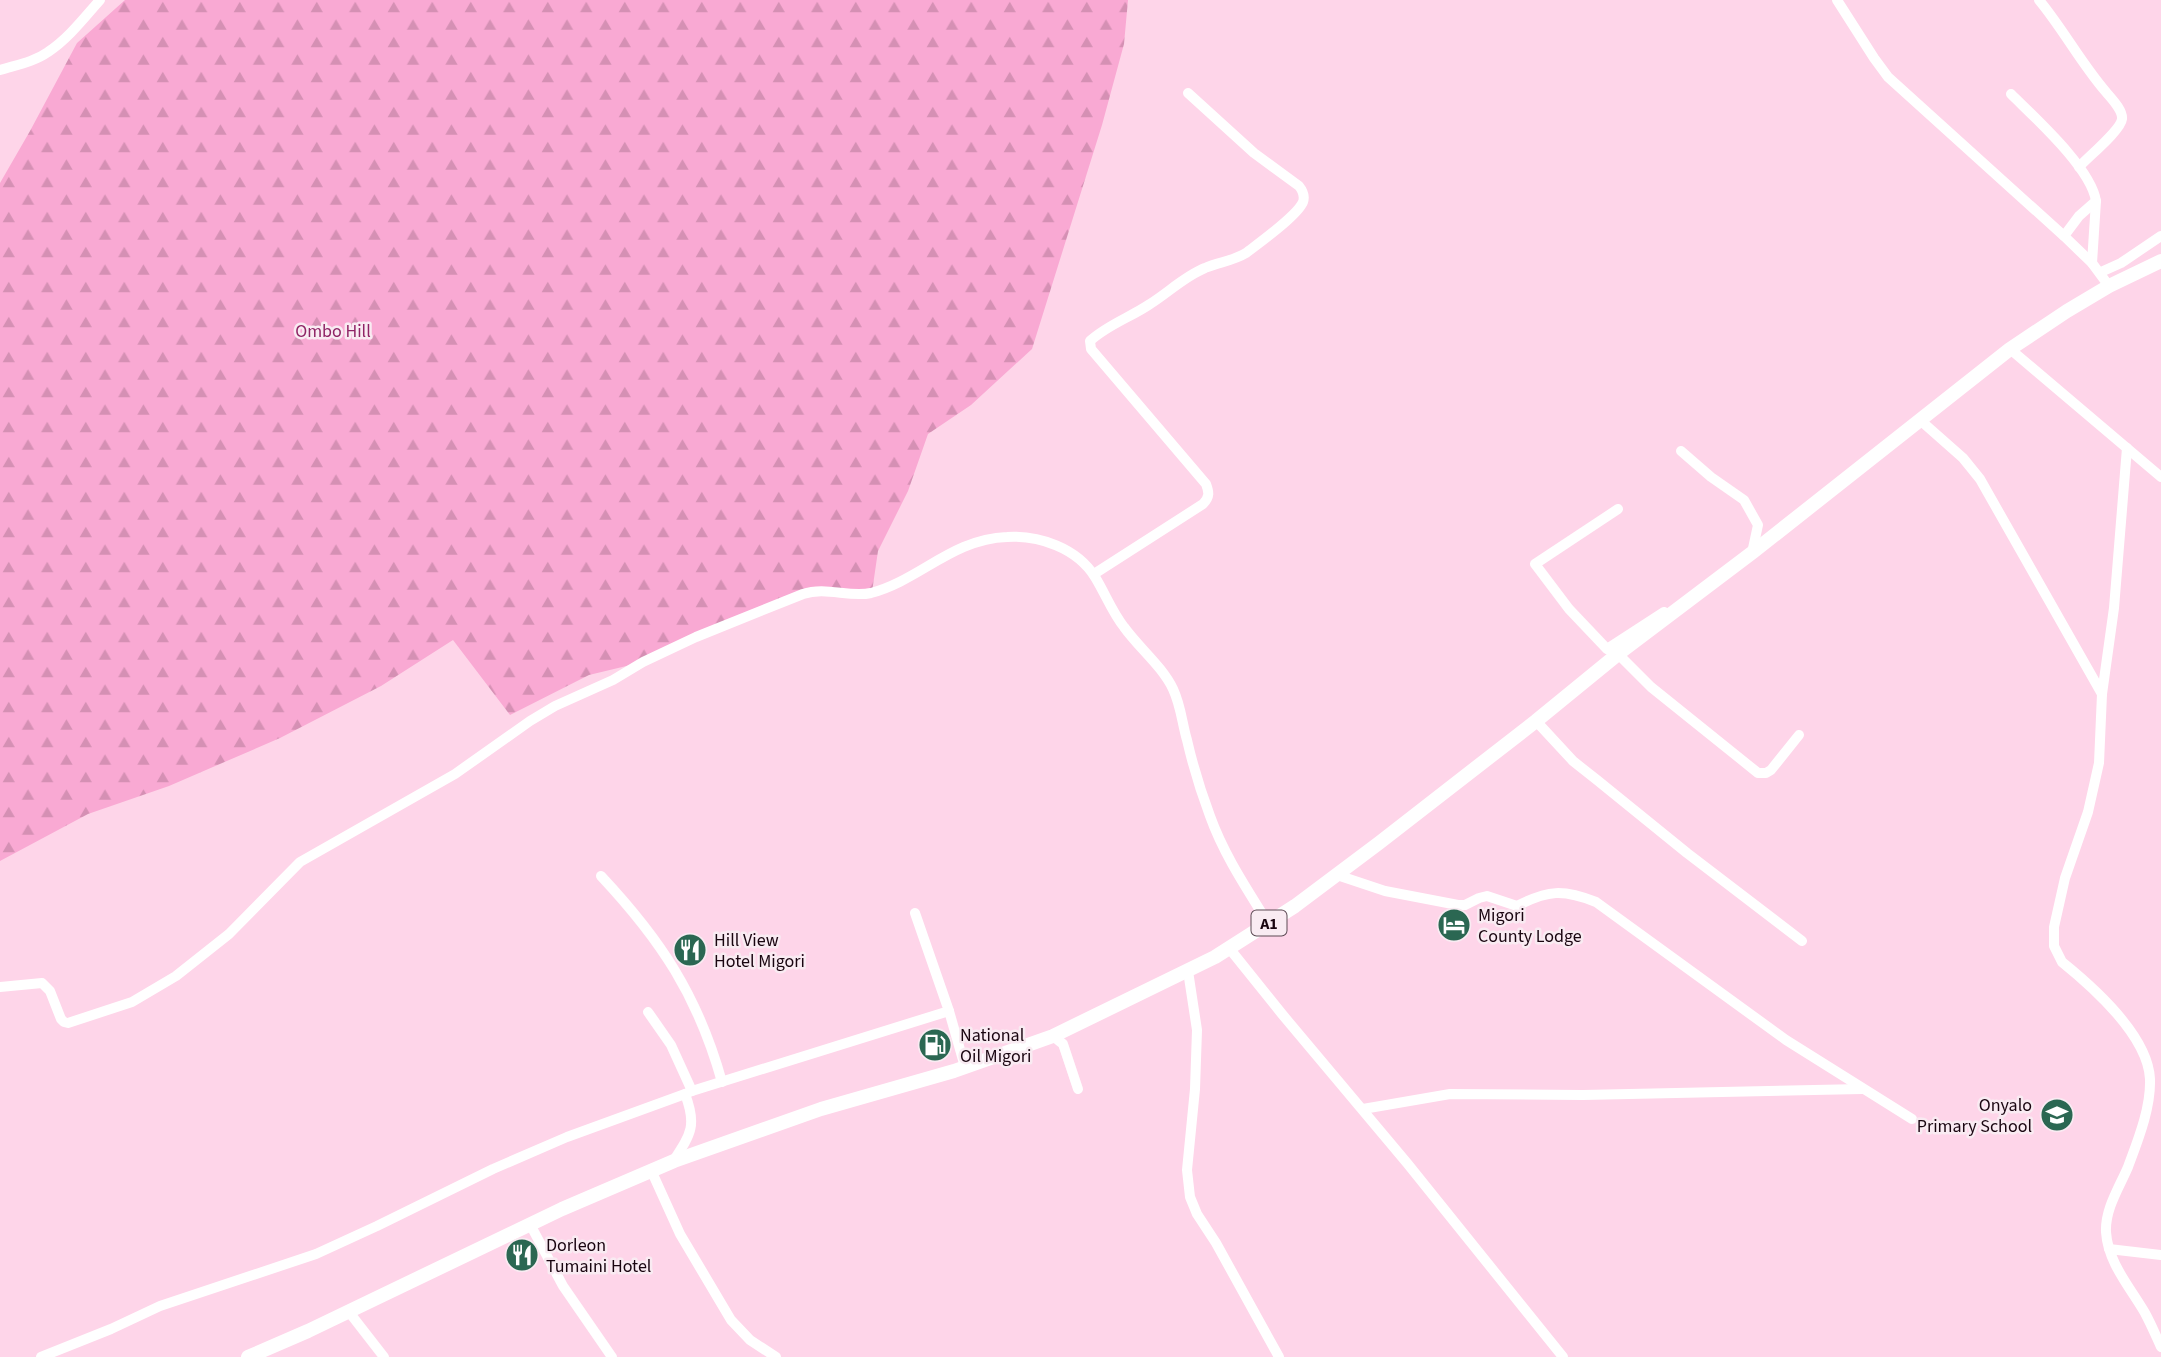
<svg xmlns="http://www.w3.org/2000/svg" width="2161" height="1357" viewBox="0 0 2161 1357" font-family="'Source Sans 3',sans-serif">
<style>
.forest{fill:url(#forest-firs)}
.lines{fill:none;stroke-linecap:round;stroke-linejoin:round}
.minor{stroke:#fff;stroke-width:10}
.highway{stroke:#fff;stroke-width:14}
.labels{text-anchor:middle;stroke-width:5;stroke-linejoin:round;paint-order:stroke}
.shield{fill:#f9ebf2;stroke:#5c4a54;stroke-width:2}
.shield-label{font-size:16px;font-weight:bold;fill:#190510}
.park-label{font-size:18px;fill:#8f2466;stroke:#f9ebf2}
.poi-label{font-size:18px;fill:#190510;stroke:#f9ebf2;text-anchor:start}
</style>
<defs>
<pattern id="forest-firs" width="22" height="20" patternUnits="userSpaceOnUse" patternTransform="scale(1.75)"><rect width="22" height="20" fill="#f9a9d3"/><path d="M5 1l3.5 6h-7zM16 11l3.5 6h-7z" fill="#d590b4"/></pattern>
</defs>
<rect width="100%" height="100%" fill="#fed5e9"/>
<polygon class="forest" points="125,0 1128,0 1124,44 1102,125 1032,349 971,405 928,434 908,491 878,551 872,592 827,591 736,620 643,662 589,675 510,715 453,640 381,686 280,738 169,786 88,814 0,861 0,183 30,131 77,43"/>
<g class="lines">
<g class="minor">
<polyline points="1837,0 1874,58 1888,77 2064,236 2092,263 2109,286"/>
<path d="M 2039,0 C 2063,29 2081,63 2106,92 C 2111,98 2123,110 2122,119 C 2121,130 2088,157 2079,167"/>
<path d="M 0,70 C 16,65 34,62 48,52 C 68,39 84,18 100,0"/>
<path d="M 2011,94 C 2035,118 2091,168 2096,201 L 2079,216 L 2064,236"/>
<polyline points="2092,263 2096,201"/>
<polyline points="2101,272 2121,263 2161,236"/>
<polyline points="2010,349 2161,477"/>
<polyline points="1920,420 1963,458 1980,479 2102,694"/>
<path d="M 2127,448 L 2114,608 L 2102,694 L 2099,763 L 2088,812 L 2065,878 L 2054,927 L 2054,946 L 2062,962 C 2093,987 2148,1036 2150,1079 C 2151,1108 2138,1140 2128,1167 C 2119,1188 2105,1209 2106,1232 C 2108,1263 2130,1287 2145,1313 C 2151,1324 2156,1336 2161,1347"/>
<polyline points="1681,451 1711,477 1744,500 1758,525 1752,553"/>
<polyline points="1618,509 1535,564 1569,609 1607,649 1664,612"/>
<path d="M 1094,574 L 1203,504 C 1210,497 1209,492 1206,484 L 1091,349 L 1090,341 C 1107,325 1131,317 1150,304 C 1169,292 1185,276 1205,268 C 1219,262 1233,261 1246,253 C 1259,243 1297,216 1303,202 C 1305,196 1303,191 1299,186 L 1254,153 L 1188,93"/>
<polyline points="1618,654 1651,687 1758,773 1766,773 1771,770 1799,735"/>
<polyline points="1536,721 1573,761 1597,780 1687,853 1802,941"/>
<path d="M 1337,875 L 1385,891 L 1458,905 L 1465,905 L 1479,898 L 1487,896 L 1517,906 C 1548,890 1563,889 1596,902 L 1786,1040 L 1912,1119"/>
<path d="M 601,876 C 661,940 698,996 722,1082"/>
<polyline points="1229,948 1282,1014 1407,1163 1563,1357"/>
<polyline points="1188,971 1197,1030 1195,1089 1187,1170 1190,1197 1197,1214 1216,1243 1279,1357"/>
<path d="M 0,987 L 42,983 L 50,991 L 61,1019 L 64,1022 L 68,1023 L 132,1002 L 176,976 L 229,934 L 300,862 L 455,774 L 530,721 L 555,706 L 613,680 L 643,662 L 696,637 L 803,594 C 826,586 849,598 871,593 C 920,580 952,539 1007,537 C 1039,535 1077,548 1095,577 C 1105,593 1112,612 1124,627 C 1139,648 1162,666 1173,689 C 1181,706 1182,723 1187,740 C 1193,766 1201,792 1210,816 C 1224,855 1247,889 1268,923"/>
<polyline points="949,1011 965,1067"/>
<path d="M 648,1012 L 671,1045 L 692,1091 L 685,1094 C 697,1125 691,1134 674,1160"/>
<polyline points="1053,1036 1063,1044 1078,1089"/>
<polyline points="692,1091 949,1011 915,913"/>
<polyline points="1363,1109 1450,1094 1583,1095 1862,1089"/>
<polyline points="651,1170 680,1234 731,1320 750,1340 776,1357"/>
<polyline points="531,1226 563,1286 612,1357"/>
<polyline points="2109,1249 2161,1255"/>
<polyline points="349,1312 384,1357"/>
<polyline points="41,1357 111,1329 160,1306 316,1254 377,1226 493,1169 567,1137 685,1094"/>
</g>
<polyline class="highway" points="248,1357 308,1331 562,1209 674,1161 821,1109 954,1071 1053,1036 1215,957 1295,906 1379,843 1536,721 1618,654 1753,552 2010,349 2067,311 2109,286 2161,261"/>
</g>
<defs>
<symbol id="hotel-disc" viewBox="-11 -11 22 22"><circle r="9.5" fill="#2b6752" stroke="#f9ebf2"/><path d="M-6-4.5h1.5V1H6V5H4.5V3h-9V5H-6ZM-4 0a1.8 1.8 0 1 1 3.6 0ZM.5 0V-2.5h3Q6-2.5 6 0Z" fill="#fff"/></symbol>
<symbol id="restaurant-disc" viewBox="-11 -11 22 22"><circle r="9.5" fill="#2b6752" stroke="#f9ebf2"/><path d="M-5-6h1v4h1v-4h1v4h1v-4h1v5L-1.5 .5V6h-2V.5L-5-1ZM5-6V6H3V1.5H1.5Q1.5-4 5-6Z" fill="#fff"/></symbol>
<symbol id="fuel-disc" viewBox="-11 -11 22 22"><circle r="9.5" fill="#2b6752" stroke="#f9ebf2"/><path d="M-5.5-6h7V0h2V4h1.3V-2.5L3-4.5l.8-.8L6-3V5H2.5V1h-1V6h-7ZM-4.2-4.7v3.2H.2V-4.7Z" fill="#fff"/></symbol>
<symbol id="school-disc" viewBox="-11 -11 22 22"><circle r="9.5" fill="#2b6752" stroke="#f9ebf2"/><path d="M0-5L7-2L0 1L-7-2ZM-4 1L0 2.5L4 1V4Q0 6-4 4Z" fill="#fff"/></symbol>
</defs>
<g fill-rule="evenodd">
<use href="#hotel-disc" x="1435" y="906" width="38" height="38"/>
<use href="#restaurant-disc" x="671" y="931" width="38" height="38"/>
<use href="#fuel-disc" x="916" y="1026" width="38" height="38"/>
<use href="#school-disc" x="2038" y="1096" width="38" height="38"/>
<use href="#restaurant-disc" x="503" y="1236" width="38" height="38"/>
</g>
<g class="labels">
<rect class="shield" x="1251.5" y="910.5" width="35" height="25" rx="5"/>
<g class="shield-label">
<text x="1269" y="929">A1</text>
</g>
<g class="park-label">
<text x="333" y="337">Ombo Hill</text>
</g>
<g class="poi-label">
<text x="1478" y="921">Migori<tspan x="1478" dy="21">County Lodge</tspan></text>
<text x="714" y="946">Hill View<tspan x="714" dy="21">Hotel Migori</tspan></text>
<text x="960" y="1041">National<tspan x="960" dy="21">Oil Migori</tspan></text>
<text x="2032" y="1111" text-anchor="end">Onyalo<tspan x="2032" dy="21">Primary School</tspan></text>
<text x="546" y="1251">Dorleon<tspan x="546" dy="21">Tumaini Hotel</tspan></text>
</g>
</g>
</svg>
